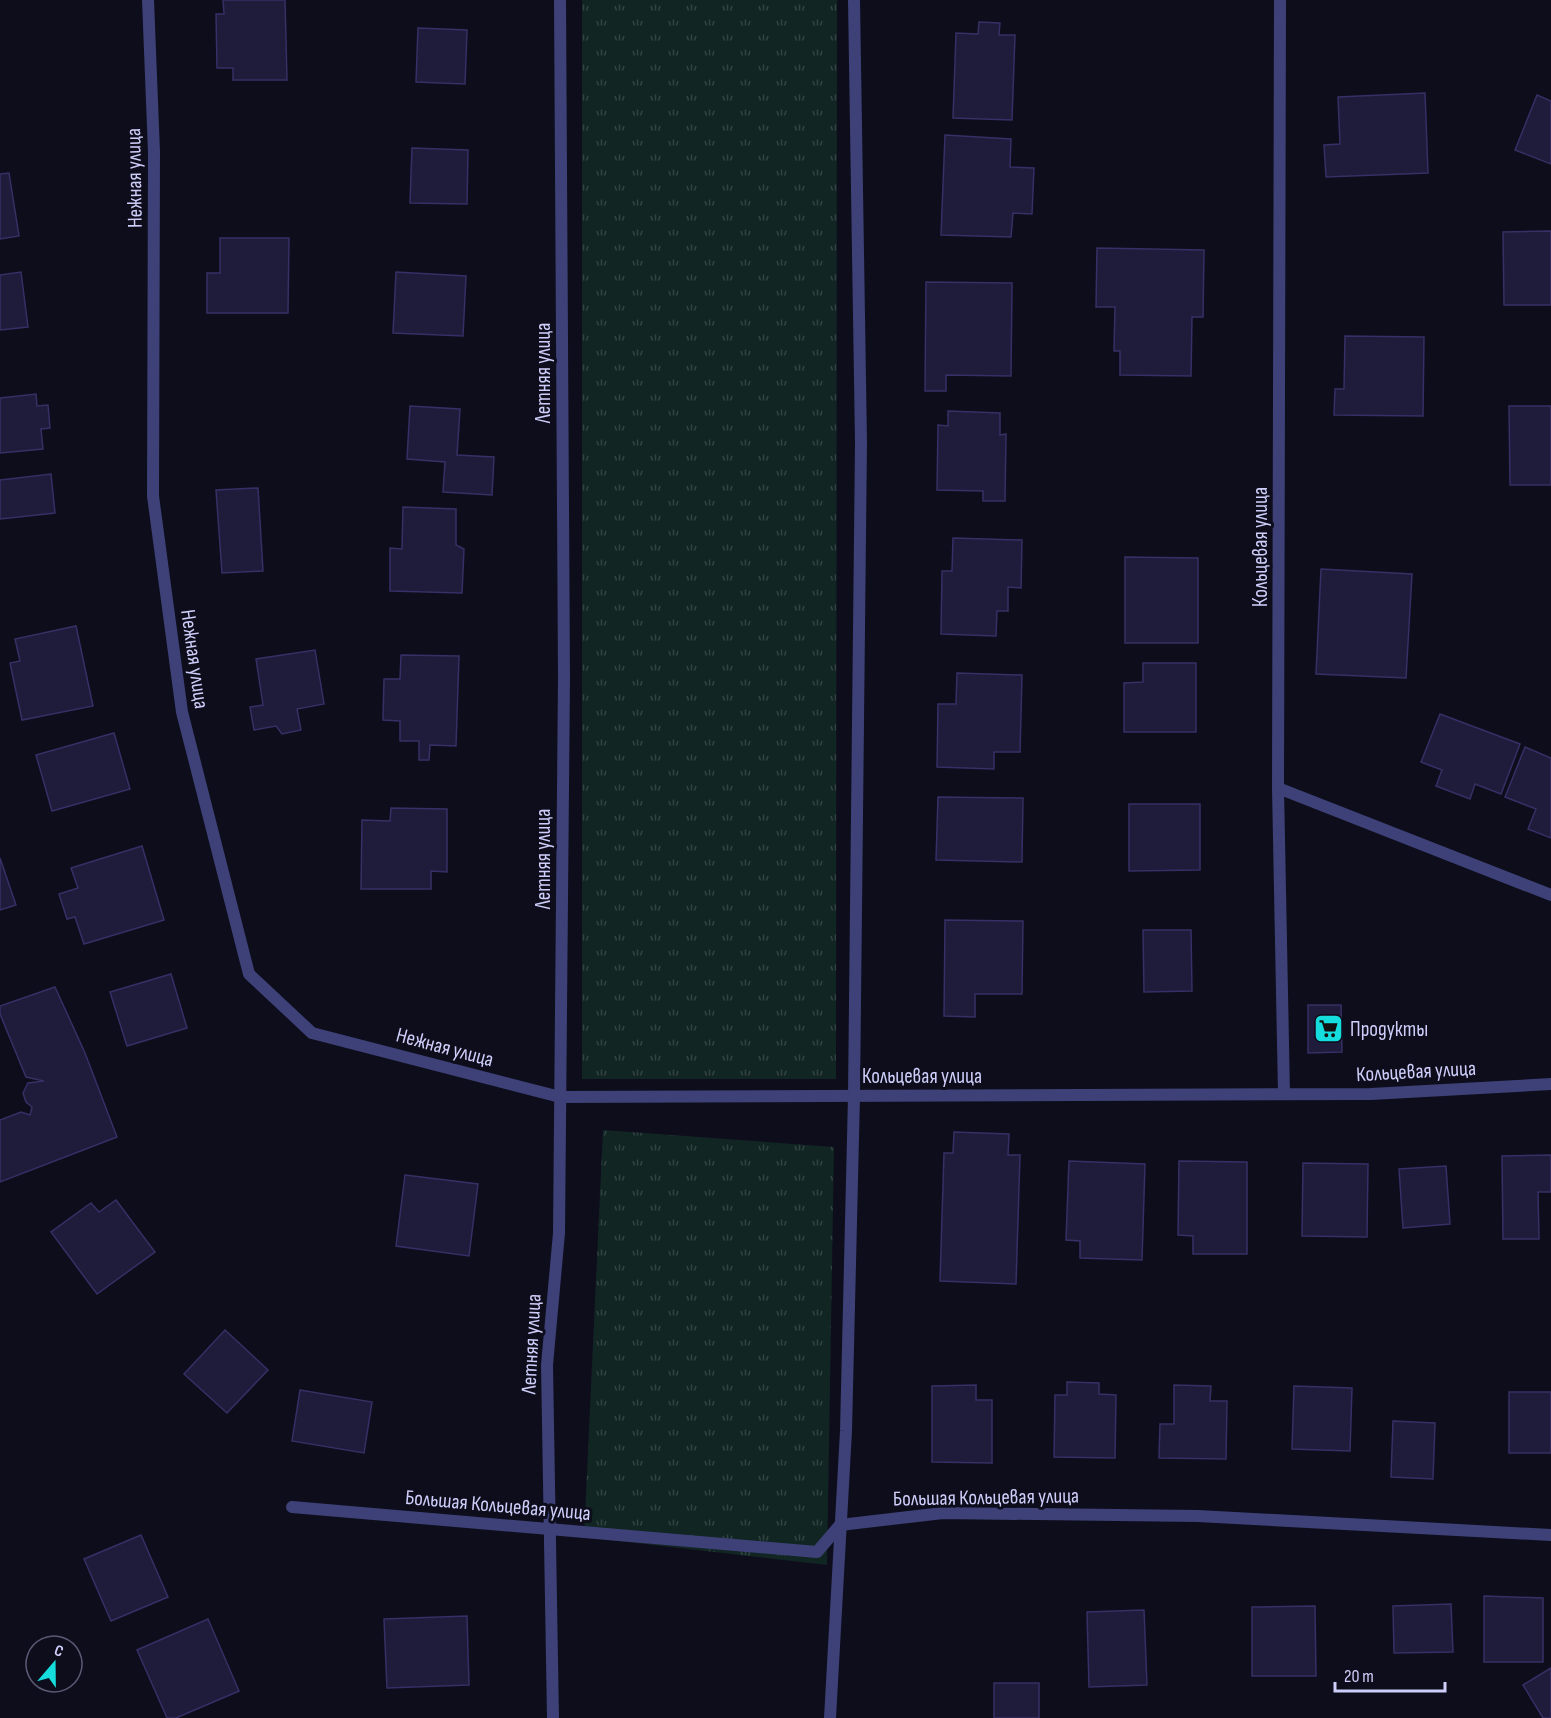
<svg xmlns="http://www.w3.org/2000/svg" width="1551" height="1718" viewBox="0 0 1551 1718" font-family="'Sofia Sans Condensed',sans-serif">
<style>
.grass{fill:url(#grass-tufts)}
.building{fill:#1f1b3b;stroke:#353065;stroke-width:1.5}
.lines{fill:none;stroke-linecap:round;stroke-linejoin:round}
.street{stroke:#3d4177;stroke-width:12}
.labels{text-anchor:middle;stroke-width:6;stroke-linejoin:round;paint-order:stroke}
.street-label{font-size:21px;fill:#cecefa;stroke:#0e0d1c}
.poi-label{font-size:21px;fill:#cecefa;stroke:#0e0d1c;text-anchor:start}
</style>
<defs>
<pattern id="grass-tufts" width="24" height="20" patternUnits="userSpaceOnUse" patternTransform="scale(1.5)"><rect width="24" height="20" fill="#112523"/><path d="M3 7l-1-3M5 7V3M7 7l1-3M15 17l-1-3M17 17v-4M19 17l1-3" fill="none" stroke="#324344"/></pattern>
</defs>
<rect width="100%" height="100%" fill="#0e0d1c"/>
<g class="grass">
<polygon points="582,0 837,0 836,1079 582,1079"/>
<polygon points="603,1130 834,1147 827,1565 584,1537"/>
</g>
<g class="building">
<polygon points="223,0 285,0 287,80 233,80 233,68 217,68 216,14 224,14"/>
<polygon points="979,22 1000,23 999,35 1015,35 1012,120 953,118 956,33 978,34"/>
<polygon points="418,28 467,30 465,84 416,82"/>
<polygon points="1425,93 1428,173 1326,177 1324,145 1340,144 1338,97"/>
<polygon points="1537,95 1551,101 1551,164 1515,150"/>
<polygon points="945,135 1011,139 1010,167 1034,168 1032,214 1013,213 1011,237 941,235"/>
<polygon points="412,148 468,150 467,204 410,203"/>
<polygon points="9,173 19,236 0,239 0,174"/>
<polygon points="1551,231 1551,305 1504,305 1503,232"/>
<polygon points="220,238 289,238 288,313 207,313 207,273 220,273"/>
<polygon points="1097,248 1204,250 1203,317 1192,317 1191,376 1120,375 1120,351 1114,351 1115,307 1096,307"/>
<polygon points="21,272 28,327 0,330 0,275"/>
<polygon points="396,272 466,276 463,336 393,333"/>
<polygon points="926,282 1012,283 1011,376 946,375 946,391 925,391"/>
<polygon points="1345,336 1424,337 1423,416 1334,415 1335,389 1344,389"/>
<polygon points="36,394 37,406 48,405 50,428 41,429 43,449 0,453 0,398"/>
<polygon points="410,406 460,409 457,455 494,457 492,495 443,492 445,462 407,459"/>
<polygon points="1509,406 1551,406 1551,485 1510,485"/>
<polygon points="948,411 1000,413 1000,435 1006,434 1005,501 983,501 983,491 937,490 938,425 948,426"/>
<polygon points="51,474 55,513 0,519 0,480"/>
<polygon points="258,488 263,571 222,573 216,490"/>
<polygon points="403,507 456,509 456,545 464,549 462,593 390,591 390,548 402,549"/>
<polygon points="953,538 1022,540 1021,588 1008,587 1008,611 997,611 996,636 941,634 942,571 952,571"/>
<polygon points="1125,557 1198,558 1198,643 1125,643"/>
<polygon points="1321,569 1412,574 1406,678 1316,674"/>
<polygon points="76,626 93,706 22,720 10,663 20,661 15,639"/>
<polygon points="315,650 324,704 297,709 301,730 282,734 276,726 254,730 250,707 263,705 256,659"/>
<polygon points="401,655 459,656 456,746 430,745 429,760 419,760 419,741 400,741 400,721 383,720 384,679 400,679"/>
<polygon points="1143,663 1196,663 1196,732 1124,732 1124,683 1143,682"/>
<polygon points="957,673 1022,675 1020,752 994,752 994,769 937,767 938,704 956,704"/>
<polygon points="1440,714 1520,744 1501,794 1475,784 1470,799 1436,786 1442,770 1421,762"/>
<polygon points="114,733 130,789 52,811 36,755"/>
<polygon points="1525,747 1551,758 1551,838 1528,829 1536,809 1505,797"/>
<polygon points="938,797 1023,798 1022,862 936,860"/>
<polygon points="1129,804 1200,804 1200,870 1129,871"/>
<polygon points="391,808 447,809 447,872 431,871 431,889 361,889 362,820 390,821"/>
<polygon points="142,846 164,920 84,944 75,917 67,919 59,894 78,888 71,868"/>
<polygon points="0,858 16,905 0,910"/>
<polygon points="945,920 1023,921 1022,994 975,994 975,1017 944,1016"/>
<polygon points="1143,930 1191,930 1192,991 1144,992"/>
<polygon points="171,974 187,1028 127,1046 110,992"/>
<polygon points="55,987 85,1053 117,1137 0,1182 0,1120 21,1112 30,1115 32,1107 26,1102 23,1093 28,1083 44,1081 26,1077 0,1014 0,1006"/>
<polygon points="1308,1005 1341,1005 1342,1052 1308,1053"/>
<polygon points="954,1132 1009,1134 1008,1155 1020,1155 1016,1284 940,1281 944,1153 953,1153"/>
<polygon points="1551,1155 1551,1192 1538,1192 1539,1239 1503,1239 1502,1156"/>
<polygon points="1069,1161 1145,1164 1142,1260 1080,1258 1080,1241 1066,1240"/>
<polygon points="1179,1161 1247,1162 1247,1254 1193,1254 1193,1236 1178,1235"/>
<polygon points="1303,1163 1368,1164 1367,1237 1302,1236"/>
<polygon points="1446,1166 1450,1224 1403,1228 1399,1169"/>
<polygon points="405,1175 478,1184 469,1256 396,1246"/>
<polygon points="116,1200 155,1252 97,1294 51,1232 91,1203 99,1212"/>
<polygon points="225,1330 268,1370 227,1413 184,1374"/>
<polygon points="1067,1382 1099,1383 1099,1394 1116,1395 1115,1458 1054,1457 1055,1395 1067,1395"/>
<polygon points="976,1385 976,1400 992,1400 992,1463 932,1462 932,1386"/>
<polygon points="1174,1385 1211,1386 1210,1401 1227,1401 1226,1459 1159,1458 1160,1424 1174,1424"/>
<polygon points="1294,1386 1352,1388 1350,1451 1292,1449"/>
<polygon points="300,1390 372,1402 364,1453 292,1441"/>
<rect x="1509" y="1392" width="42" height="61"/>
<polygon points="1393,1421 1435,1423 1433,1479 1391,1477"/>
<polygon points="141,1535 168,1597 111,1621 84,1559"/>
<polygon points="1484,1596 1543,1598 1543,1662 1484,1662"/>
<polygon points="1451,1604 1453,1652 1394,1653 1393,1606"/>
<polygon points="1315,1606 1316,1676 1252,1676 1252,1607"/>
<polygon points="1144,1610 1147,1685 1089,1687 1087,1612"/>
<polygon points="467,1616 469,1685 387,1688 384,1619"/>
<polygon points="208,1619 239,1691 176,1718 167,1718 137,1650"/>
<polygon points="1551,1668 1551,1718 1543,1718 1523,1685"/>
<rect x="994" y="1683" width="45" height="35"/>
</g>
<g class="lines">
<g class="street">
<polyline points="148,0 154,152 153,496 182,712 249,974 312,1033 560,1097 1371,1094 1551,1084"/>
<polyline points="1280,0 1278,788 1284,1094"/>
<polyline points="1278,788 1551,895"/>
<polyline points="292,1507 817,1552 840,1525 943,1513 1198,1516 1551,1535"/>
<polyline points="553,1718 547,1365 559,1233 564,677 560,0"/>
<polyline points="830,1718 846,1431 854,1096 861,442 854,0"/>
</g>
</g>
<defs>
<symbol id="supermarket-square" viewBox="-11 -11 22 22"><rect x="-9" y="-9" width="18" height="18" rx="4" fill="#16dddd" stroke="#0e0d1c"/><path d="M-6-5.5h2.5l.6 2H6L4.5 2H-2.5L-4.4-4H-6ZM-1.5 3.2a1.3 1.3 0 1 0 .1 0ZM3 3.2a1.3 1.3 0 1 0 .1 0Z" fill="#111"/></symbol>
</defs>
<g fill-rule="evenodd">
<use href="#supermarket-square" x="1312" y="1012" width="33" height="33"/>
</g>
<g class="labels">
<g class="street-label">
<text transform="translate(134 178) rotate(-91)" y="7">Нежная улица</text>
<text transform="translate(543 373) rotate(-90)" y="7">Летняя улица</text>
<text transform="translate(1260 547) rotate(-90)" y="7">Кольцевая улица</text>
<text transform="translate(195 659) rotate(82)" y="7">Нежная улица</text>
<text transform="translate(543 859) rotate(-90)" y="7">Летняя улица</text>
<text transform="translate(445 1047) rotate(15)" y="7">Нежная улица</text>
<text transform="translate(1416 1071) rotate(-3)" y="7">Кольцевая улица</text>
<text x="922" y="1083">Кольцевая улица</text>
<text transform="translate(531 1344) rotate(-87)" y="7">Летняя улица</text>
<text transform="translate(986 1497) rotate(-1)" y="7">Большая Кольцевая улица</text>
<text transform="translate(498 1505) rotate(5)" y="7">Большая Кольцевая улица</text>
</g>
<g class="poi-label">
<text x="1350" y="1036">Продукты</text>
</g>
</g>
<g transform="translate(54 1664) rotate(20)"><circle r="28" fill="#0e0d1c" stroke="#5b5a75" stroke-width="1.5"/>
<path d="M0-4.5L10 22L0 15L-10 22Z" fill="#16dddd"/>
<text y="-9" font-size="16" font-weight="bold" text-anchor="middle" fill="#cecefa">С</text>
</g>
<path d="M1335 1682v9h110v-9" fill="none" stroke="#cecefa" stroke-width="3"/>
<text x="1344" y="1682" font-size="18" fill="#cecefa" stroke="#0e0d1c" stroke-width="4.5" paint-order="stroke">20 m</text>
</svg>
